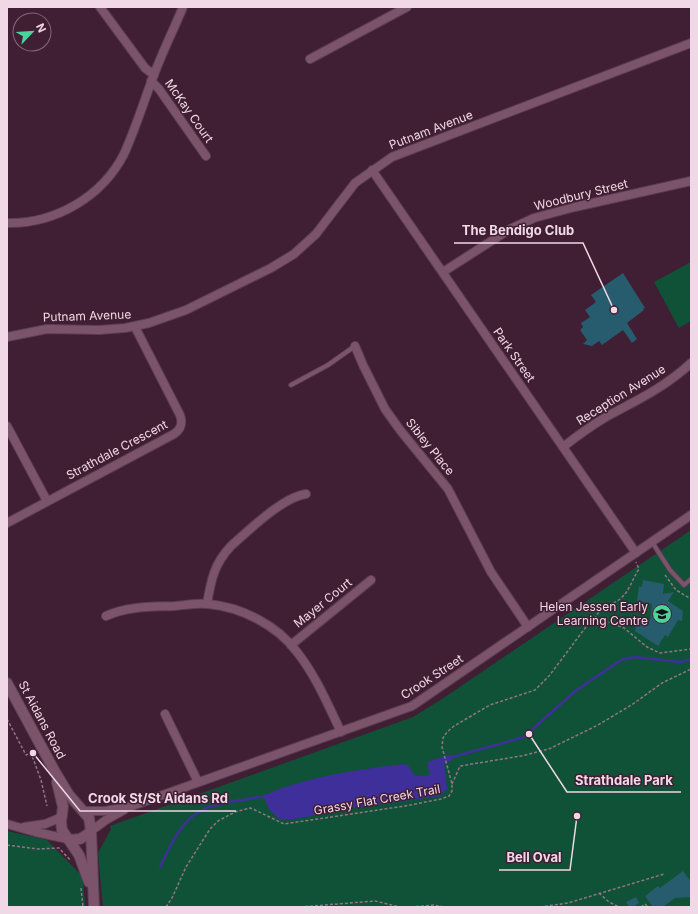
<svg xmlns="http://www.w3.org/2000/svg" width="698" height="914" viewBox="0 0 698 914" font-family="Inter,sans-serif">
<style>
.green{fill:#105238}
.water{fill:#3e2f9b}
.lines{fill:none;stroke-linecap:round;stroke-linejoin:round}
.stream{stroke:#3e2f9b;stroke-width:2.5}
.building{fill:#265c6d}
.service-casing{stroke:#5b3d51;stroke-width:5.5}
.minor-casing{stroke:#5b3d51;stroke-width:10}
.tertiary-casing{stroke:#5b3d51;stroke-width:12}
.path{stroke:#927487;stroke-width:1.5;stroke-dasharray:3 2;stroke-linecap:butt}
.service{stroke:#7b546c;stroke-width:4}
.minor{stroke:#7b546c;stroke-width:8}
.tertiary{stroke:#7b546c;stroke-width:10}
.labels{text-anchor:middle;stroke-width:3;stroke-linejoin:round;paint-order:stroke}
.street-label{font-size:12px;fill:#f0d8e6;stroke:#401e34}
.poi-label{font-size:12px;fill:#f0d8e6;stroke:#401e34;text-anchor:end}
.leader{fill:none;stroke:#f0d8e6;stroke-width:1.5}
.callout-dot{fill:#f0d8e6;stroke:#401e34;stroke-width:1.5}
.callout-label{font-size:13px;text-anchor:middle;font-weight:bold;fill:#f0d8e6;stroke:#401e34;stroke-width:3;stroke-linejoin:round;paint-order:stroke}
</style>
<rect width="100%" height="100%" fill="#401e34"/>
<g class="green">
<polygon points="691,262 691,321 679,328 654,282"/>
<polygon points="691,530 691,907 103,907 98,853 111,829 110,826 413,717 442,699"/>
<polygon points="7,831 47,840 83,877 85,907 7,907"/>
</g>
<path class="water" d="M 449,755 L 452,755 L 453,758 L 452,760 L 444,764 L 447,789 L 440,796 L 353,808 L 295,819 L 282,820 L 277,817 L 268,808 L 265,799 L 259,797 C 305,777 354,770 403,764 L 408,765 L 414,775 L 424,776 L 430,775 L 427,762 Z"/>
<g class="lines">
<g class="stream">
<polyline points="453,757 524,737 574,692 621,660 634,657 680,662 691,659"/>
<path d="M 160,867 C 170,847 180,821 202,810 C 217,802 242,801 259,797"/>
</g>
</g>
<g class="building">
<polygon points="623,273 645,308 643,309 644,310 627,323 637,339 632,343 623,330 602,345 599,341 592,346 583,344 587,340 580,330 583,327 581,323 590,317 585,310 596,302 591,295"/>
<polygon points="643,580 664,584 663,594 674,592 668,601 683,611 682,621 678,620 668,637 665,635 658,646 635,631 637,621 640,622 643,617 650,621 652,604 637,601 639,586 642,587"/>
<polygon points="683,871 691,882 691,897 675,898 663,907 653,907 645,896 658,886 660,888"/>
<polygon points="636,897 639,903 633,907 629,907 626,902"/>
</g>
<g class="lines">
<defs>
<g id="service">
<polyline points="291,385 328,365 355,346"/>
<polyline points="652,542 670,570 684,585 691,579"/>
</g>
<g id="minor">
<polyline points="100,7 145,68 154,75"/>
<polyline points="310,59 407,7"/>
<polyline points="151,81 159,89 206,156"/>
<polyline points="372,170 636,553"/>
<path d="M 7,223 C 55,224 102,197 124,154 C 135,130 143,104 152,80 C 161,55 173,31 183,7"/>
<polyline points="443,272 510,229 534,218 575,207 691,181"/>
<polyline points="7,337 47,329 99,330 125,328 149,323 186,310 271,268 294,254 316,234 355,183 392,157 691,43"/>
<polyline points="355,346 363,365 385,409 400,430 448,489 491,572 528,627"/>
<polyline points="7,426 47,501"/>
<path d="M 563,447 C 577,436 591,426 606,417 C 637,400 664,388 691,363"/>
<path d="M 7,523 L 174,434 C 181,429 183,424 180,415 L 135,327"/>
<path d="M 207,604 C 211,580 214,564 231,546 C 249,530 283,497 306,494"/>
<path d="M 106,616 C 128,606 151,607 175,606 C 186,605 197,603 208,604 C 241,607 277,625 297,652 C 316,676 328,705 341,732"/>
<polyline points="291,645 371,580"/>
<polyline points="165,714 198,782"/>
<polyline points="85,811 105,811 132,806 412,706 691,515"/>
<polyline points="7,824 35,832 68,839"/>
<polyline points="24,827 45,824 62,817"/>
<polyline points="91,831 106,820 124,810"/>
</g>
<g id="tertiary">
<polyline points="7,683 54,770 69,795 89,818 91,831 94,907"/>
<polyline points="57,782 63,807 61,822 62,830 79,855 89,882"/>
<polyline points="69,840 80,839 91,832"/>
</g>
</defs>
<use href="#service" class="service-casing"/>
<use href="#minor" class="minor-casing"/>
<use href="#tertiary" class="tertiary-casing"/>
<g class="path">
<polyline points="665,575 676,590 691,599"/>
<path d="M 595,619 C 598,608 612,605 620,599 C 630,591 632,579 639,569 L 636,562"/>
<polyline points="7,719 26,755 31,753 41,780 47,806"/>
<polyline points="452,784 460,766 521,756 549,749 598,725 633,704 662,683 691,669"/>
<polyline points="7,845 38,849 59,848 71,861"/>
<polyline points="81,888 83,907"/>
<polyline points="599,893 609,902 619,907"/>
<polyline points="166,907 172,898 186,867 210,829 218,821 235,812 250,808 255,810 284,824 405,806 441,799 449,796 452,791 452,784 442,747 443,738 447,732 454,726 490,705 535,690 549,676 592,619 595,619 603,620 624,628 647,647 660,653 691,649"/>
<polyline points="300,907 375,901 400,907"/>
<polyline points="411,907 434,905 444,907"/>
<polyline points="540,907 568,903 664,874"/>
<polyline points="641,907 645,904 648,907"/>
</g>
<use href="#service" class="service"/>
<use href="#minor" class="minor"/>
<use href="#tertiary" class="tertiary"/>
</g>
<defs>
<symbol id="school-disc" viewBox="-11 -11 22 22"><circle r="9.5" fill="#4cd39b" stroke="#401e34"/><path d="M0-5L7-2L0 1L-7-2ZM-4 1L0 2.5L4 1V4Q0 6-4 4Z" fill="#111"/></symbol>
</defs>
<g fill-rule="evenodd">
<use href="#school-disc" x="651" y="603" width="22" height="22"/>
</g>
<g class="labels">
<g class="street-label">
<text transform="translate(189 111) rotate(55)" y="4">McKay Court</text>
<text transform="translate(431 130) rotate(-21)" y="4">Putnam Avenue</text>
<text transform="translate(581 195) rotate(-14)" y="4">Woodbury Street</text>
<text transform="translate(87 316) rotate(-2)" y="4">Putnam Avenue</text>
<text transform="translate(514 355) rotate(55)" y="4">Park Street</text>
<text transform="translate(621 395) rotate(-32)" y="4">Reception Avenue</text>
<text transform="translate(430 447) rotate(51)" y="4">Sibley Place</text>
<text transform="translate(117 450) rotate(-28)" y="4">Strathdale Crescent</text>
<text transform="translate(323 603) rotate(-39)" y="4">Mayer Court</text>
<text transform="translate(432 677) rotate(-33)" y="4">Crook Street</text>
<text transform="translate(42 720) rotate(62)" y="4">St Aidans Road</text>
<text transform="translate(377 800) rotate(-10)" y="4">Grassy Flat Creek Trail</text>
</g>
<g class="poi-label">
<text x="648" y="611">Helen Jessen Early<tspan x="648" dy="14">Learning Centre</tspan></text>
</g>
</g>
<path class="leader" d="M614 310L583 243H454M529 734L567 792H681M33 753L80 811H236M577 816L570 870H499"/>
<g class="callout-dot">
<circle cx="614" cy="310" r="4"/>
<circle cx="529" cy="734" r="4"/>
<circle cx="33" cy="753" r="4"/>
<circle cx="577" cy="816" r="4"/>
</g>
<g class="callout-label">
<text x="518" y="235">The Bendigo Club</text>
<text x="624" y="785">Strathdale Park</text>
<text x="158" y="803">Crook St/St Aidans Rd</text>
<text x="534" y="862">Bell Oval</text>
</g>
<rect width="698" height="914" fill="none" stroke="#f0d8e6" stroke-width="16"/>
<g transform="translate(32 32) rotate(65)"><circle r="19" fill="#401e34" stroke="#86687b"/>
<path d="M0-3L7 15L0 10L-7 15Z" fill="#4cd39b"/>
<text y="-6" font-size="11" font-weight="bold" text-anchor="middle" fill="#f0d8e6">N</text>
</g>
</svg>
